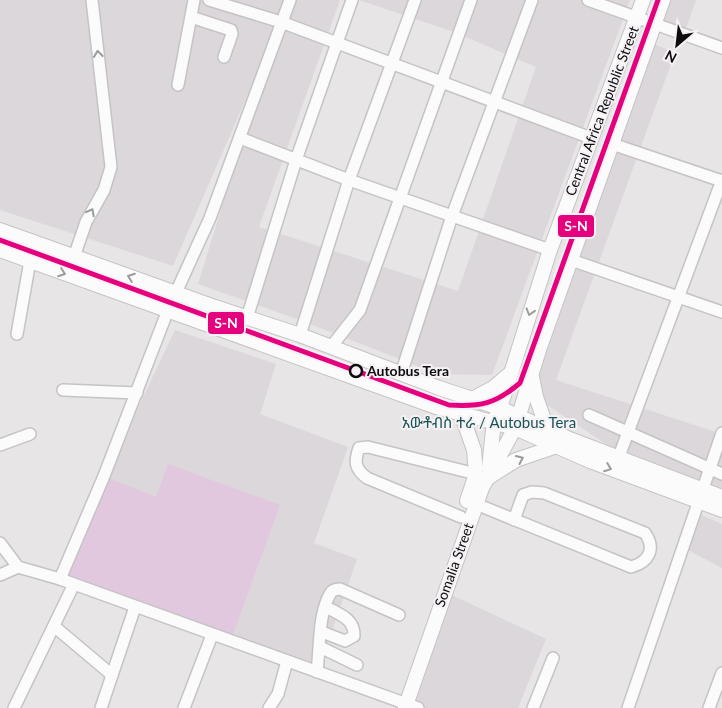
<svg xmlns="http://www.w3.org/2000/svg" width="722" height="708" viewBox="0 0 722 708" font-family="Lato,'Noto Sans Ethiopic',sans-serif">
<style>
.built{fill:#dcd7db}
.park{fill:#e1c8df}
.lines{fill:none;stroke-linecap:round;stroke-linejoin:round}
.minor-casing{stroke:#c5c3c4;stroke-width:14}
.major-casing{stroke:#c5c3c4;stroke-width:16}
.minor{stroke:#fbfbfb;stroke-width:11}
.major{stroke:#fbfbfb;stroke-width:14}
.rail-1-casing{stroke:#f5f1f5;stroke-width:9}
.rail-1{stroke:#e5007d;stroke-width:5}
.oneway{stroke:#9c9b9c}
.stop-dot{fill:#f5f1f5;stroke:#0e0c0d;stroke-width:2.5}
.labels{text-anchor:middle;stroke-width:4;stroke-linejoin:round;paint-order:stroke}
.street-label{font-size:14px;fill:#0e0c0d;stroke:#f5f1f5}
.stop-label{font-size:14px;font-weight:bold;fill:#0e0c0d;stroke:#f5f1f5;text-anchor:start}
.neighbourhood-label{font-size:15px;fill:#185455;stroke:#f5f1f5}
.line-badge{stroke:#f5f1f5;stroke-width:2}
.badge-label{font-size:14px;text-anchor:middle;font-weight:bold;fill:#fff}
</style>
<rect width="100%" height="100%" fill="#e7e5e6"/>
<g class="built">
<polygon points="0,0 340,0 259,227 458,291 536,67 454,32 359,0 630,0 492,375 438,374 297,319 198,284 277,28 173,266 0,210"/>
<polygon points="667,0 696,0 686,28 660,19"/>
<polygon points="654,44 675,53 556,380 722,434 722,490 609,446 532,395"/>
<polygon points="175,330 276,364 260,414 348,447 314,543 357,559 318,671 231,640 105,477"/>
<polygon points="697,513 722,524 722,568 684,548"/>
<polygon points="443,591 546,639 518,708 423,708 406,702"/>
</g>
<polygon class="park" points="168,464 280,505 231,640 63,577 105,477 156,497"/>
<g class="lines">
<defs>
<g id="minor">
<polyline points="209,0 281,22 591,138"/>
<polyline points="588,0 722,48"/>
<polyline points="191,17 231,30 232,34 224,57"/>
<polyline points="178,85 194,0"/>
<polyline points="240,138 349,180 550,250"/>
<polyline points="612,144 722,181"/>
<polyline points="74,257 86,222 104,190 111,167 92,0"/>
<polyline points="571,260 722,312"/>
<polyline points="247,318 296,160 352,0"/>
<polyline points="17,334 30,261"/>
<polyline points="300,335 349,180 415,0"/>
<polyline points="331,347 360,310 471,0"/>
<polyline points="401,374 452,216 532,0"/>
<polyline points="63,390 137,393"/>
<polyline points="589,415 722,474"/>
<polyline points="0,445 30,434"/>
<polyline points="618,459 722,180"/>
<path d="M 476,504 L 631,567 C 649,562 656,549 645,533 L 544,493 L 532,492 L 523,495 L 514,520"/>
<path d="M 461,517 L 367,478 C 355,469 354,462 359,448 L 368,447 L 476,474"/>
<polyline points="0,543 18,567 60,579 418,708"/>
<polyline points="0,575 18,567"/>
<polyline points="60,579 104,476 168,310 210,218 290,0"/>
<polyline points="55,627 112,675"/>
<path d="M 322,632 L 345,641 L 354,636 C 355,619 339,614 326,607"/>
<polyline points="320,647 357,665"/>
<path d="M 317,672 C 320,648 318,615 330,594 C 332,590 336,589 340,589 L 399,615"/>
<polyline points="14,708 74,584"/>
<polyline points="101,708 135,607"/>
<polyline points="184,708 212,635"/>
<polyline points="269,708 278,694 287,661"/>
<polyline points="533,708 553,658"/>
<polyline points="628,708 722,433"/>
<polyline points="709,708 722,673"/>
</g>
<g id="major">
<polyline points="0,230 215,307 300,335 439,388 500,408 567,438 722,497"/>
<polyline points="0,250 436,407 515,428 590,461 722,510"/>
<polyline points="532,377 536,397 547,428"/>
<polyline points="472,399 493,388 511,373"/>
<polyline points="461,413 474,450 476,474 467,501"/>
<polyline points="489,468 494,421 500,408 550,250 643,0"/>
<polyline points="486,479 516,460 557,446"/>
<polyline points="405,708 482,488 515,428 539,350 663,0"/>
</g>
</defs>
<use href="#minor" class="minor-casing"/>
<use href="#major" class="major-casing"/>
<use href="#minor" class="minor"/>
<use href="#major" class="major"/>
<defs>
<path id="rail-1" d="M 0,240 L 449,405 C 481,407 495,404 520,383 L 658,0"/>
</defs>
<use href="#rail-1" class="rail-1-casing"/>
<use href="#rail-1" class="rail-1"/>
</g>
<defs><path id="oneway-chevron" d="M-2-3.5L2.5 0L-2 3.5" fill="none" stroke-width="1.6" stroke-linecap="round" stroke-linejoin="round" transform="scale(1.25)"/></defs>
<g class="oneway">
<use href="#oneway-chevron" transform="translate(98 54) rotate(-96)"/>
<use href="#oneway-chevron" transform="translate(91 212) rotate(-62)"/>
<use href="#oneway-chevron" transform="translate(62 273) rotate(20)"/>
<use href="#oneway-chevron" transform="translate(131 277) rotate(-160)"/>
<use href="#oneway-chevron" transform="translate(530 312) rotate(107)"/>
<use href="#oneway-chevron" transform="translate(520 459) rotate(-24)"/>
<use href="#oneway-chevron" transform="translate(608 468) rotate(21)"/>
</g>
<circle class="stop-dot" cx="356" cy="371" r="6"/>
<g class="labels">
<g class="street-label">
<text transform="translate(602 111) rotate(-69)" y="5">Central Africa Republic Street</text>
<text transform="translate(454 565) rotate(-70)" y="5">Somalia Street</text>
</g>
<g class="stop-label">
<text x="367" y="376">Autobus Tera</text>
</g>
<g class="neighbourhood-label">
<text x="489" y="428">አውቶብስ ተራ / Autobus Tera</text>
</g>
</g>
<g class="line-badge">
<rect x="557" y="214" width="38" height="24" rx="5" fill="#e5007d"/>
<rect x="207" y="311" width="38" height="24" rx="5" fill="#e5007d"/>
</g>
<g class="badge-label">
<text x="576" y="231">S-N</text>
<text x="226" y="328">S-N</text>
</g>
<g transform="translate(677 45) rotate(208)" stroke="#f5f1f5" stroke-width="4" paint-order="stroke">
<path d="M0-4L9 19L0 12L-9 19Z" fill="#0e0c0d"/>
<text y="-8" font-size="14" font-weight="bold" text-anchor="middle" fill="#0e0c0d">N</text>
</g>
</svg>
